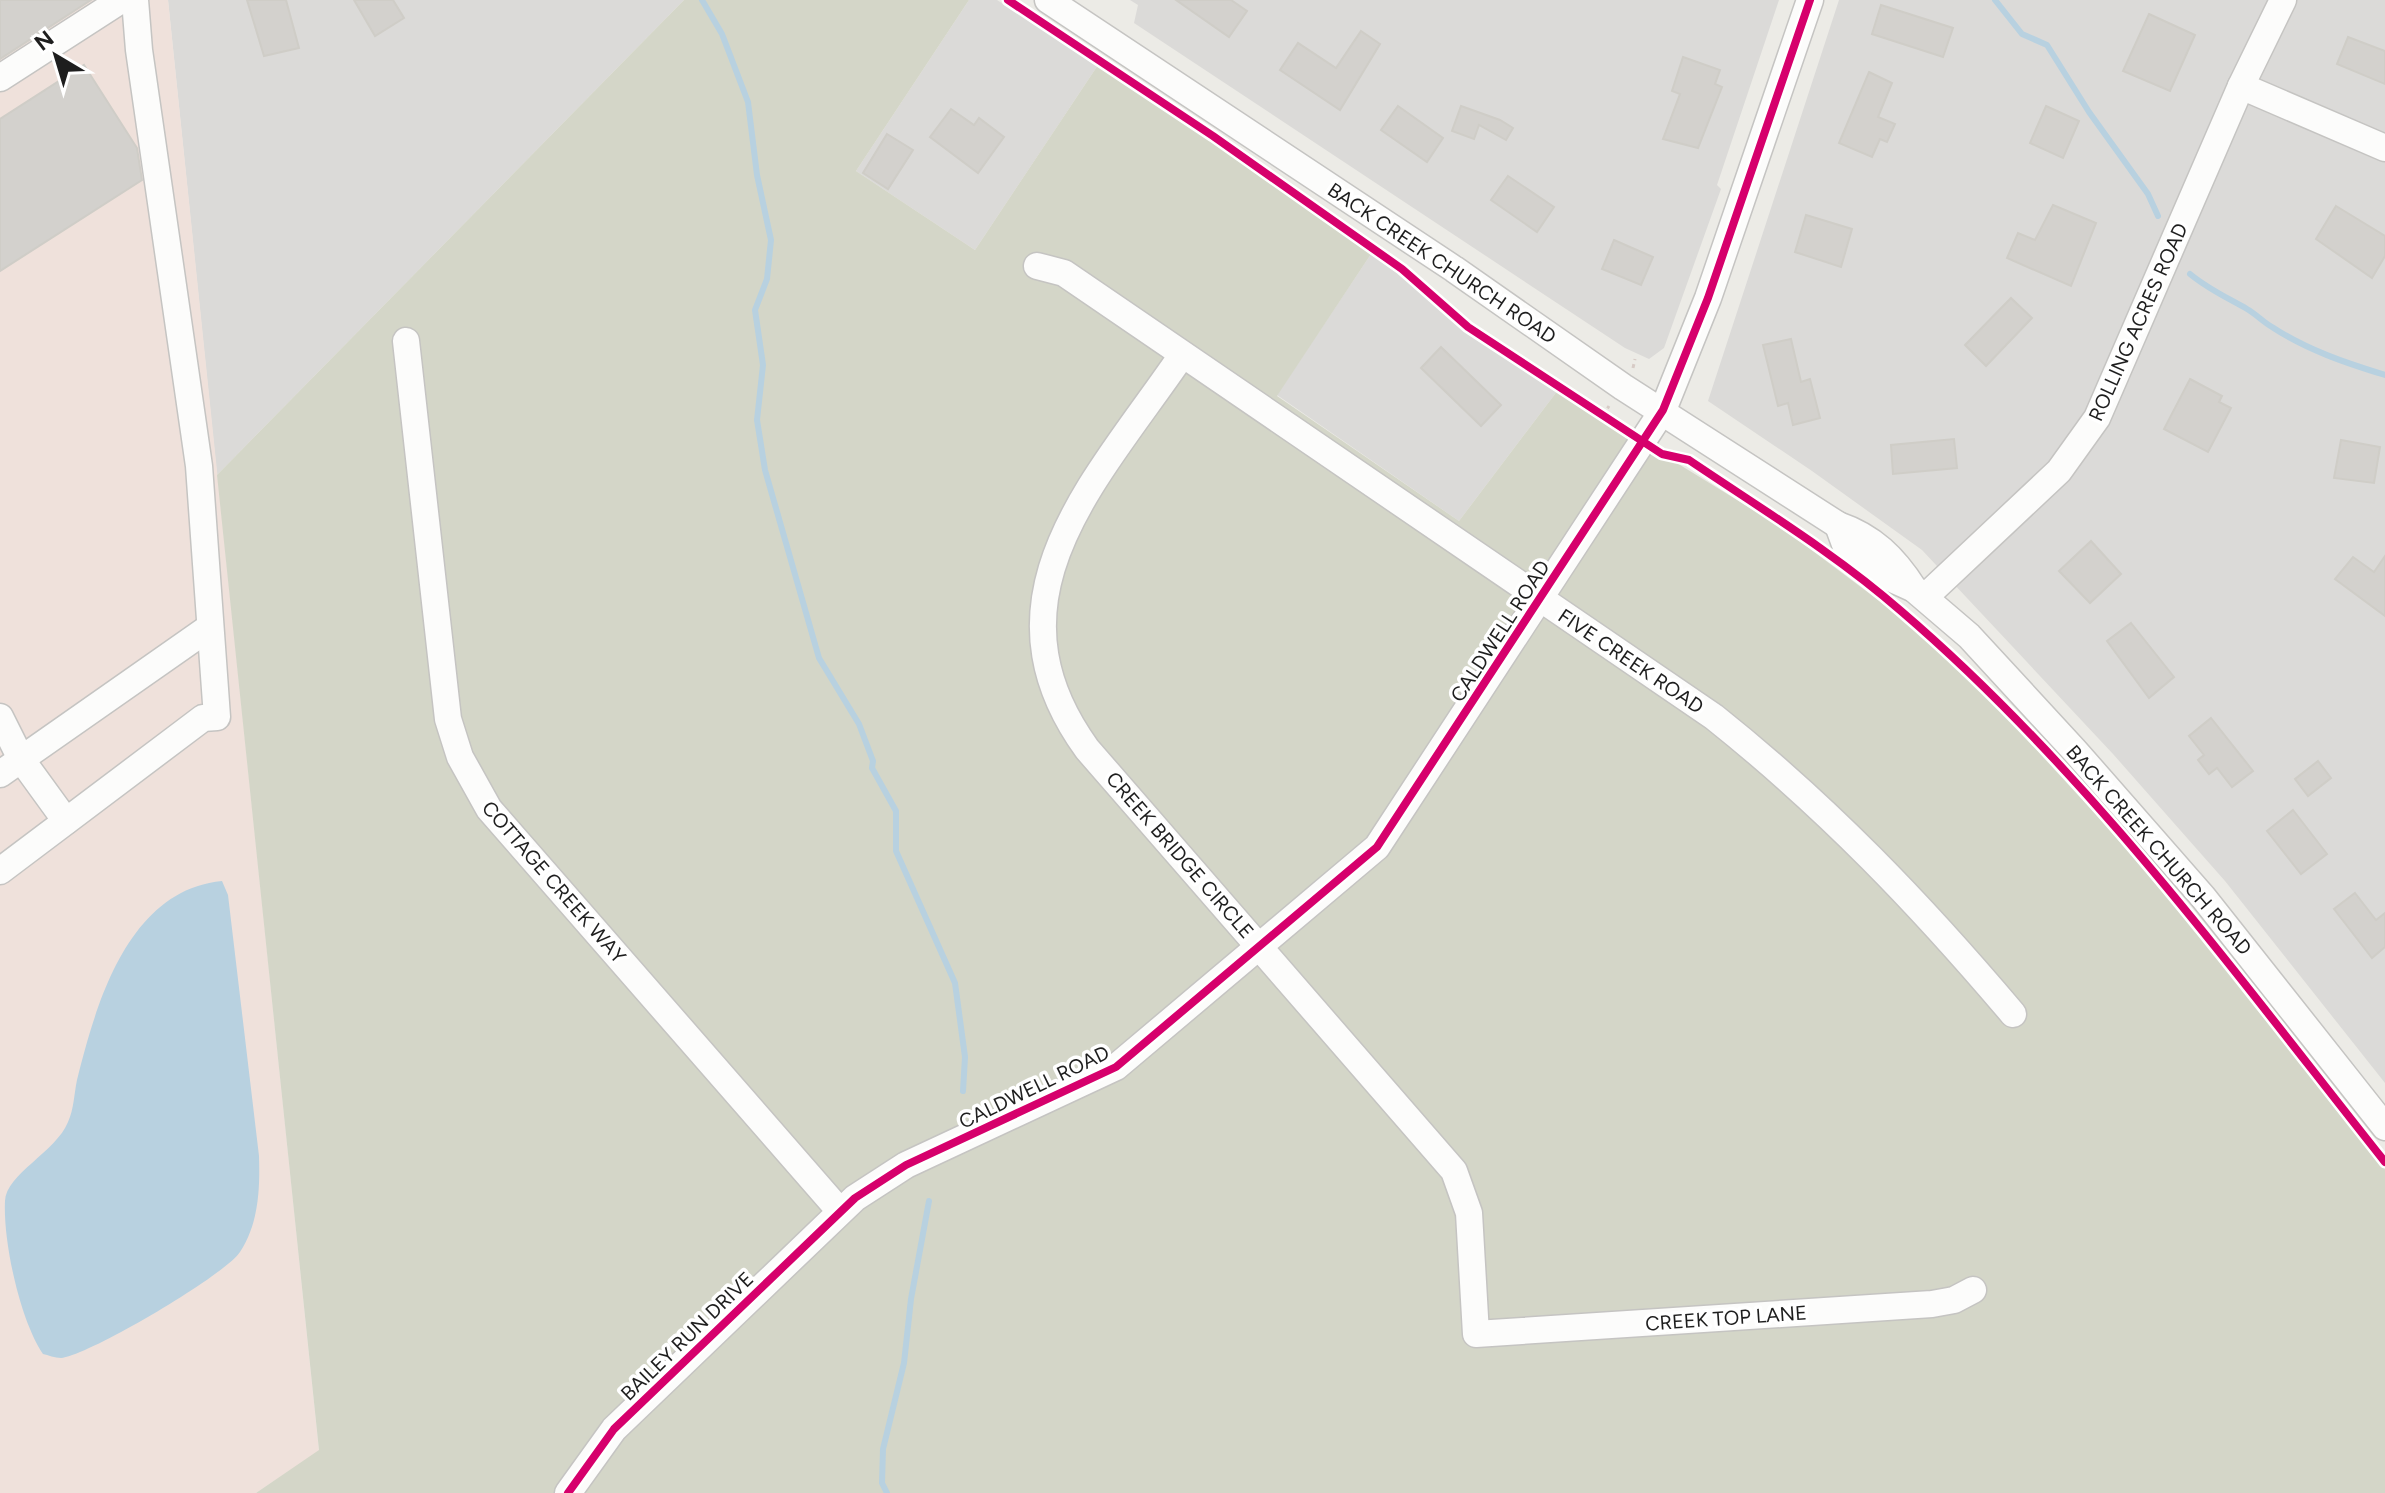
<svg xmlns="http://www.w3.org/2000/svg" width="2385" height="1493" viewBox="0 0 2385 1493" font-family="Figtree,sans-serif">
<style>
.residential{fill:#dbdad8}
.commercial{fill:#efe1db}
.construction{fill:#d4d6c8}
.water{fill:#b8d1e0}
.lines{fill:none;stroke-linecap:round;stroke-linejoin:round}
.stream{stroke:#b8d1e0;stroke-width:6}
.building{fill:#d3d1cd;stroke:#cfcdc7;stroke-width:2}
.minor-casing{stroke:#c5c4c2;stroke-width:29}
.path{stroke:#d7cbc6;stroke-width:3;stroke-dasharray:4 4;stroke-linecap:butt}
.minor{stroke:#fcfcfb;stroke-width:26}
.cycleway-casing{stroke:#fff;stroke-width:13}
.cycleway{stroke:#d6006c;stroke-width:8}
.labels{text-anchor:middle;stroke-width:7;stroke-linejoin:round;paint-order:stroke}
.street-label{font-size:20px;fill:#1e1e1e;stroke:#fff}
</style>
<rect width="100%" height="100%" fill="#ecebe6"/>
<g class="residential">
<polygon points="168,0 684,0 217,475"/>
<polygon points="969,0 997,0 1098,65 975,250 856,171"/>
<polygon points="1130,0 1779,0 1717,185 1721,189 1664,348 1649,359 1625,348 1134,23 1138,5"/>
<polygon points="1839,0 2385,0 2385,1083 2225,881 2113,754 1922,550 1812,471 1708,401"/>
<polygon points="1371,254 1558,390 1459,521 1277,395"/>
</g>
<polygon class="commercial" points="0,0 168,0 319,1451 256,1493 0,1493"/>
<polygon class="construction" points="684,0 969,0 856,171 975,250 1098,65 1205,136 1371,254 1277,396 1459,521 1558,390 1781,527 1910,624 1985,694 2101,820 2205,941 2385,1168 2385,1493 256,1493 319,1450 217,475"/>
<path class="water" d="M 222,881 L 228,895 L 259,1156 C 260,1188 259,1223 240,1252 C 225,1275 88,1356 61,1358 C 55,1358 48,1355 43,1354 C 20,1320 3,1242 5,1201 C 6,1174 56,1152 68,1122 C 74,1109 74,1094 77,1080 C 96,1004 128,890 222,881 Z"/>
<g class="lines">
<g class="stream">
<polyline points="702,0 722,34 748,102 757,175 771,240 767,279 755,310 763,365 757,420 765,470 819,658 859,724 873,761 872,768 896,811 896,851 955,983 965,1057 963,1091"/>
<polyline points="1995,0 2022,34 2047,45 2089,112 2148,194 2158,216"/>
<path d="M 2190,274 C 2208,289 2226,297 2247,309 C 2256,314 2263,322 2272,327 C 2307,350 2346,363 2385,375"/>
<polyline points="887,1493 882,1483 883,1449 904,1363 911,1299 929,1201"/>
</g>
</g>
<g class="building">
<polygon points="0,0 91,0 0,59"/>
<polygon points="247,0 286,0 299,48 264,56"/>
<polygon points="354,0 393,0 404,18 375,36"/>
<polygon points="1176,0 1231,0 1247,11 1229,37"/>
<polygon points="1881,5 1953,28 1943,57 1872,34"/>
<polygon points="2149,14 2195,35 2170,91 2123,71"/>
<polygon points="1361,31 1380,44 1340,110 1280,70 1298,43 1336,68"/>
<polygon points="2348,37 2385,51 2385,84 2337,64"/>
<polygon points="1683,57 1720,70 1715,84 1722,87 1698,148 1663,139 1680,94 1672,91"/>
<polygon points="84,65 137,148 142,180 0,271 0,119"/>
<polygon points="1869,72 1892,83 1878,117 1895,124 1887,142 1880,139 1872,157 1839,143"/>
<polygon points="1398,106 1443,138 1427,162 1381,130"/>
<polygon points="1461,106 1500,120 1513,128 1506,140 1479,125 1474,139 1452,131"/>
<polygon points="2046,106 2079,121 2063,158 2030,143"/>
<polygon points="951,109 974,125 979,118 1004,137 978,173 930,137"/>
<polygon points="887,134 913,150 888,189 863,173"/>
<polygon points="1508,176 1554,207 1537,232 1491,200"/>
<polygon points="2053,205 2096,223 2071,286 2007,258 2018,233 2035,240"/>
<polygon points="2336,206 2385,236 2385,256 2372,278 2316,239"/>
<polygon points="1806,215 1852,229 1841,267 1795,252"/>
<polygon points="1614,240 1653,257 1641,285 1602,269"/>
<polygon points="2011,298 2032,318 1986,366 1965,345"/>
<polygon points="1791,339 1801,382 1810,379 1820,418 1793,425 1788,403 1778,406 1763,345"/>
<polygon points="1441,347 1501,405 1481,426 1421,368"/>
<polygon points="2190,379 2222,396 2219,402 2231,408 2208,452 2164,429"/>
<polygon points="1954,439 1957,468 1893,474 1891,445"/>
<polygon points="2341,440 2380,447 2374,483 2334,478"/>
<polygon points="2091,541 2121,574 2090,603 2059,571"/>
<polygon points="2385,556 2385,616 2335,579 2353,557 2374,572"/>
<polygon points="2131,623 2174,677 2149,698 2107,641"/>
<polygon points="2211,718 2253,771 2232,787 2217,768 2209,774 2198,760 2204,755 2189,736"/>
<polygon points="2318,761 2331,778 2308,796 2295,779"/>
<polygon points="2293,810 2327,854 2301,874 2267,831"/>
<polygon points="2355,893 2376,920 2385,913 2385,947 2372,958 2334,909"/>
</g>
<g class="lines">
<defs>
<g id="minor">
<path d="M 1048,0 L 1454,269 L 1623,387 L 1838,525 C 1873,537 1894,558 1914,589"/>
<polyline points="0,78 121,0"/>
<polyline points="2241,86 2385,148"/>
<path d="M 1037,266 L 1064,273 L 1714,717 C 1827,807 1920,904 2013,1014"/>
<polyline points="406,341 448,719 460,757 489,809 839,1210"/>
<path d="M 1182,355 C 1097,480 977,597 1087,749 L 1454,1171 L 1469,1213 L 1476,1334 L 1932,1304 L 1954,1300 L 1973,1290"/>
<polyline points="1838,525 1846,547 1881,574 1914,589 1969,636 2075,751 2203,897 2385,1127"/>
<polyline points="1925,597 2059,471 2097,418 2241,86 2283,0"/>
<polyline points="0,717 21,759 66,821"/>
<polyline points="0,774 210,627"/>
<polyline points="0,871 203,718 217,717 199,466 139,50 135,0"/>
<polyline points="568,1493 614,1429 855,1198 906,1165 1116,1067 1377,847 1663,410 1708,298 1810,0"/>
</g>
</defs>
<use href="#minor" class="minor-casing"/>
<g class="path">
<polyline points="1633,368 1635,359"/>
<polyline points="1603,415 1609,406"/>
</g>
<use href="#minor" class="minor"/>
<defs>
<g id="cycleway">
<path d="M 1008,0 L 1213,136 L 1402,269 L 1468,327 L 1662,454 L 1689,460 C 1760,508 1836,554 1901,611 C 2087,770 2234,972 2385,1162"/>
<polyline points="568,1493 614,1429 855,1198 906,1165 1116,1067 1377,847 1663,410 1708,298 1810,0"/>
</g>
</defs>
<use href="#cycleway" class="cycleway-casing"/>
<use href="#cycleway" class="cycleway"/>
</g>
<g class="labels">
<g class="street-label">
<text transform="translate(1442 263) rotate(34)" y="7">BACK CREEK CHURCH ROAD</text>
<text transform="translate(2138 322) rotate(-66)" y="7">ROLLING ACRES ROAD</text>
<text transform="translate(1500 631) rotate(-57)" y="7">CALDWELL ROAD</text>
<text transform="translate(1631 661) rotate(34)" y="7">FIVE CREEK ROAD</text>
<text transform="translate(2159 850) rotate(49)" y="7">BACK CREEK CHURCH ROAD</text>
<text transform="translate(1180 855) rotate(49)" y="7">CREEK BRIDGE CIRCLE</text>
<text transform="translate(554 882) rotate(49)" y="7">COTTAGE CREEK WAY</text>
<text transform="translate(1034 1087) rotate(-26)" y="7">CALDWELL ROAD</text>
<text transform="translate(1726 1318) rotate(-4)" y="7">CREEK TOP LANE</text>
<text transform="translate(687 1336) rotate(-44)" y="7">BAILEY RUN DRIVE</text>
</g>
</g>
<g transform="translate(56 56) rotate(322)" stroke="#ffffff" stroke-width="6" paint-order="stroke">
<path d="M0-6L14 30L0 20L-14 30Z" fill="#1e1e1e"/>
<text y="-12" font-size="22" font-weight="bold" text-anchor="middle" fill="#1e1e1e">N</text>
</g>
</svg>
